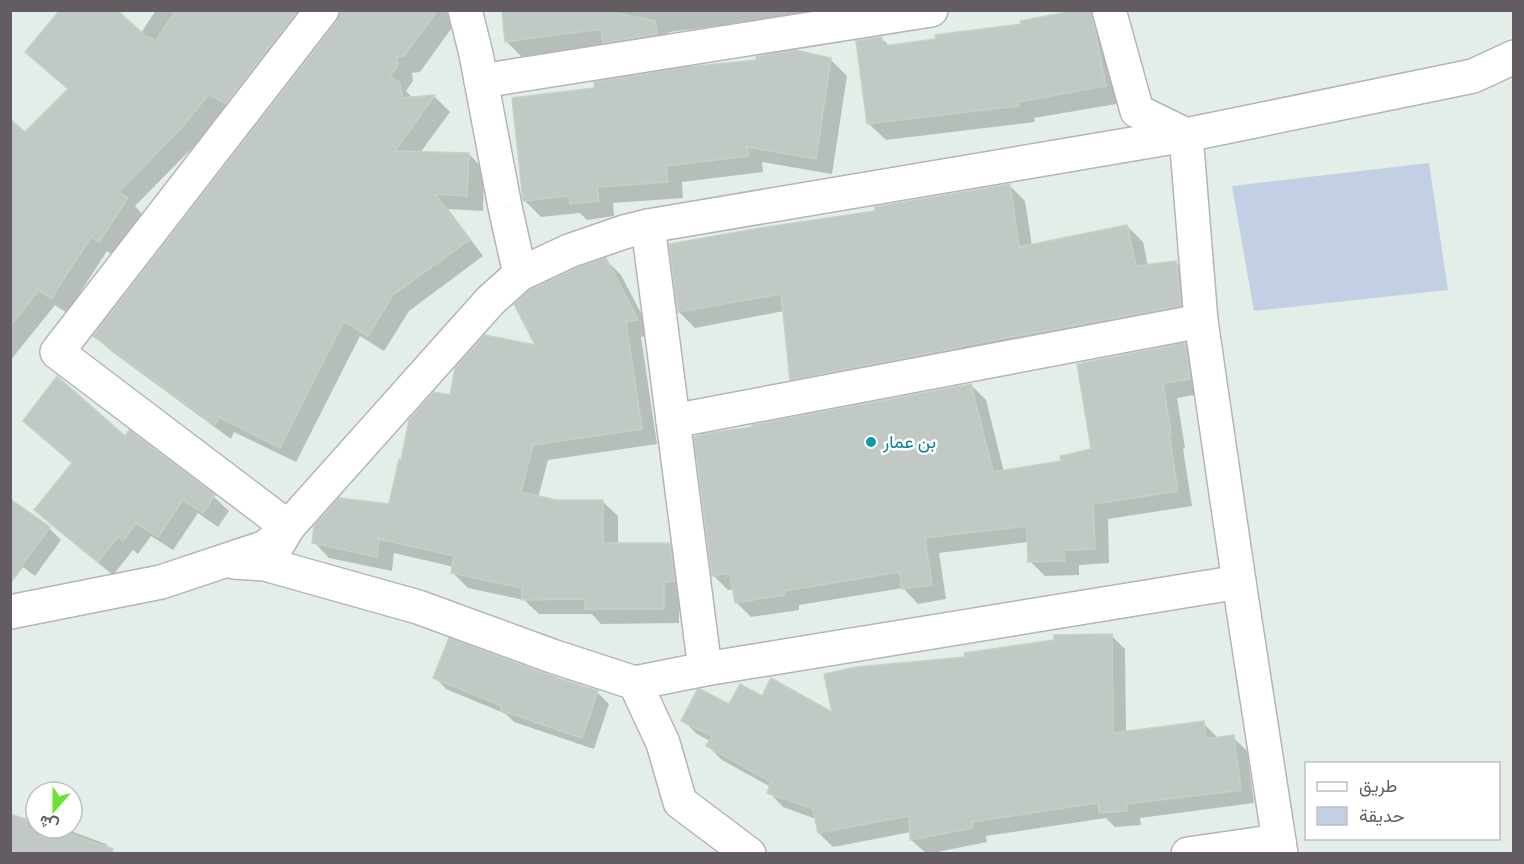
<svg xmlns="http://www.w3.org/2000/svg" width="1524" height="864" viewBox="0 0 1524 864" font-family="Ubuntu,Vazirmatn,sans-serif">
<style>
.green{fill:#c2cfe4}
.shadow{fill:#0003}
.building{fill:#c0c9c4;stroke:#c3d2c7;stroke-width:1.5}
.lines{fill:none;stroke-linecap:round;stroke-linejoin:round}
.street-casing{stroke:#b9b2b7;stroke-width:36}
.street{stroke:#fff;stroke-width:33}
.culture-dot{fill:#0f9aa8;stroke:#fff;stroke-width:2}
.labels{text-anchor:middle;stroke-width:5;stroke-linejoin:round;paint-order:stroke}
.culture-label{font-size:18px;fill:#0d838f;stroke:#fff;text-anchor:start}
</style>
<rect width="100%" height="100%" fill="#e4eee8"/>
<polygon class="green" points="1429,163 1448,290 1254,311 1232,186"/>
<g class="shadow">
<polygon points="156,10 327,10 225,108 199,141 135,206 142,214 115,257 107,251 67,313 55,305 10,361 10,127 25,134 69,90 27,51 141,33"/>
<polygon points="342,10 445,10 456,22 420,72 412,73 413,81 406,91 413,98 435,97 450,112 420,153 469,154 484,170 483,211 448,209 483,256 409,311 384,351 360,336 296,462 234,432 231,439 111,351 95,336 338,22"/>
<polygon points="503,10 852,10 669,32 669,33 665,34 670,38 522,57 507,42"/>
<polygon points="1091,10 1107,27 1122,103 1034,118 1035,122 886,140 869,124 881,38 889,46 1023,25"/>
<polygon points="830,59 847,76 832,174 762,162 763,172 682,182 683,198 613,203 614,216 587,220 580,213 541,217 525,201"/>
<polygon points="1009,185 1025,201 1032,246 1127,226 1143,242 1148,266 1176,263 1192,279 1196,321 807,395 791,379 784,311 695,328 679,312 877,212"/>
<polygon points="606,260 621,275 652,334 641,337 657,444 548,460 538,498 556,501 602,501 618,516 618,544 669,544 685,560 689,595 679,597 679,623 601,624 592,614 539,614 524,600 468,588 452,572 454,567 394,553 392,571 329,558 314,542 390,506 403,462 451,397 538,347"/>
<polygon points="1185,345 1200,360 1205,393 1177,398 1185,448 1183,449 1192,506 1108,519 1109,563 1079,565 1079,575 1045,576 1030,561 1029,542 939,553 946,599 918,604 903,588 799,605 799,610 751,617 736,602 734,589 728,590 713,575 754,429 971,385 986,400 1004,472 1063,462 1093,450"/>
<polygon points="130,432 214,497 229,511 218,527 198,513 173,550 151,536 138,554 133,550 113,575 50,524 36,510 73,464 40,435 126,438"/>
<polygon points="10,501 49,528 61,540 35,576 23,567 11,583"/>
<polygon points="1111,635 1125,649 1126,733 1203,723 1217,737 1217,739 1233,737 1247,751 1254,803 1140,818 1141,825 1115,827 1106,818 986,836 987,842 927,854 911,840 911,832 833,847 819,833 816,819 783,807 769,792 771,787 722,760 708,746 710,741 697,734 683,720 729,706 762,698 834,715 967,658"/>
<polygon points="545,675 597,692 609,704 594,749 514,722 506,714 446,689 435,677"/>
<polygon points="36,824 36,828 47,828 66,835 68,830 106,844 115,854 10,854"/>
</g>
<g class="building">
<polygon points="60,10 117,10 149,39 150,37 156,41 176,10 298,10 226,104 209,94 183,126 119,192 128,198 99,242 91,237 51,299 39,290 10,326 10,119 25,132 68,89 25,52"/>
<polygon points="340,10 438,10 404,56 397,57 398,65 390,76 400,83 402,98 435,95 395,151 469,153 467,196 435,194 469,240 393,295 368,336 344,321 280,448 219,417 215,425 93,336 337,21"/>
<polygon points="502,10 612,10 612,12 655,21 657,34 603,43 601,29 505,42"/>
<polygon points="1078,10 1091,10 1106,86 1018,102 1019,106 867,124 856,41 882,37 883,46 936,39 935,35 1021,24 1020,21"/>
<polygon points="795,50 831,58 816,159 747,147 748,156 666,166 668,182 597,187 599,201 570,204 569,196 523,201 512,98 594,88 594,82 687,67 756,60 756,57"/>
<polygon points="1010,184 1019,247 1127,225 1136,266 1176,261 1181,306 962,346 962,347 790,380 781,294 678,312 669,244 760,228 875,211 874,207"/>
<polygon points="606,258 638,320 626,322 642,429 533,445 521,492 556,500 603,500 603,543 670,543 675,581 664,582 664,609 585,609 585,599 522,600 522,588 451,573 454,556 379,539 377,557 312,543 314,526 339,498 389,504 399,459 401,460 409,420 434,392 450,395 455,368 485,335 535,345 514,304 530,290 576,268"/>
<polygon points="1185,343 1190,379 1163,383 1171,434 1169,434 1178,491 1093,504 1095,549 1064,550 1065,561 1028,562 1027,526 925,538 932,585 902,589 899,572 784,591 785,595 735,603 730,573 712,576 694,437 703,434 752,427 752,425 971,384 993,472 1061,461 1060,456 1091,449 1077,364"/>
<polygon points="57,376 125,436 129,430 215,495 203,513 183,500 158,537 136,523 123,541 118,537 98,562 34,510 72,463 23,421"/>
<polygon points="10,499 50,527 10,582"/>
<polygon points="1112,634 1113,733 1204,721 1206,739 1234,735 1241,790 1127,804 1127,811 1099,813 1098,803 972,822 973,828 910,840 909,816 818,833 813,809 767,793 771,782 706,746 712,736 681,721 697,690 700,689 729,704 740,684 762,696 771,678 832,712 824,674 857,667 965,657 964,653 1054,640 1054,635"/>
<polygon points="449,638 546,674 598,691 582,738 500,710 502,706 433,678"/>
<polygon points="10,814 36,822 36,828 52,828 113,849 112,854 10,854"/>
</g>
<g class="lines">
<defs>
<g id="street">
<polyline points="465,10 476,54 505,207 520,274"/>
<polyline points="1109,10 1137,111 1186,135 1201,321 1239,582 1281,854"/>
<polyline points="481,81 931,10"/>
<polyline points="648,226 705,669"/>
<polyline points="673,421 1201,321"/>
<polyline points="278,544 288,527 57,352 322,10"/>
<polyline points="234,562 265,564 418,607 552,656 635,683 663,743 680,802 749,854"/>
<polyline points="10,612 161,582 266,547 288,527 490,301 520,274 569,251 624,232 648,226 1186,135 1473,76 1514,57"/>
<polyline points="635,683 705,669 1239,582"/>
<polyline points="1188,854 1279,841"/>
</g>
</defs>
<use href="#street" class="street-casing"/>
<use href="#street" class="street"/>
</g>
<circle class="culture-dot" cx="871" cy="442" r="6"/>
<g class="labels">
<g class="culture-label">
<text x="883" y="448">بن عمار</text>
</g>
</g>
<rect width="1524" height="864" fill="none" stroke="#645c63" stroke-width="24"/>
<rect x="1305" y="762" width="195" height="78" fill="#ffffff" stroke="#c1bec1" stroke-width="1.5"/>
<rect x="1317" y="782" width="30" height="9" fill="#ffffff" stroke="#c1bec1" stroke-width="1.5"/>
<text x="1359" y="792" font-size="18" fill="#645c63">طريق</text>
<rect x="1317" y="807" width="30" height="18" fill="#c2cfe4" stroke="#c1bec1" stroke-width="1.5"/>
<text x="1359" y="822" font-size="18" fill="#645c63">حديقة</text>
<g transform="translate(54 810) rotate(201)"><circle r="28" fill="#ffffff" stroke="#c1bec1" stroke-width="1.5"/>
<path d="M0-4.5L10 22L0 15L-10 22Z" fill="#6ce137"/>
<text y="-9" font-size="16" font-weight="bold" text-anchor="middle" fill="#645c63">ش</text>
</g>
</svg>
